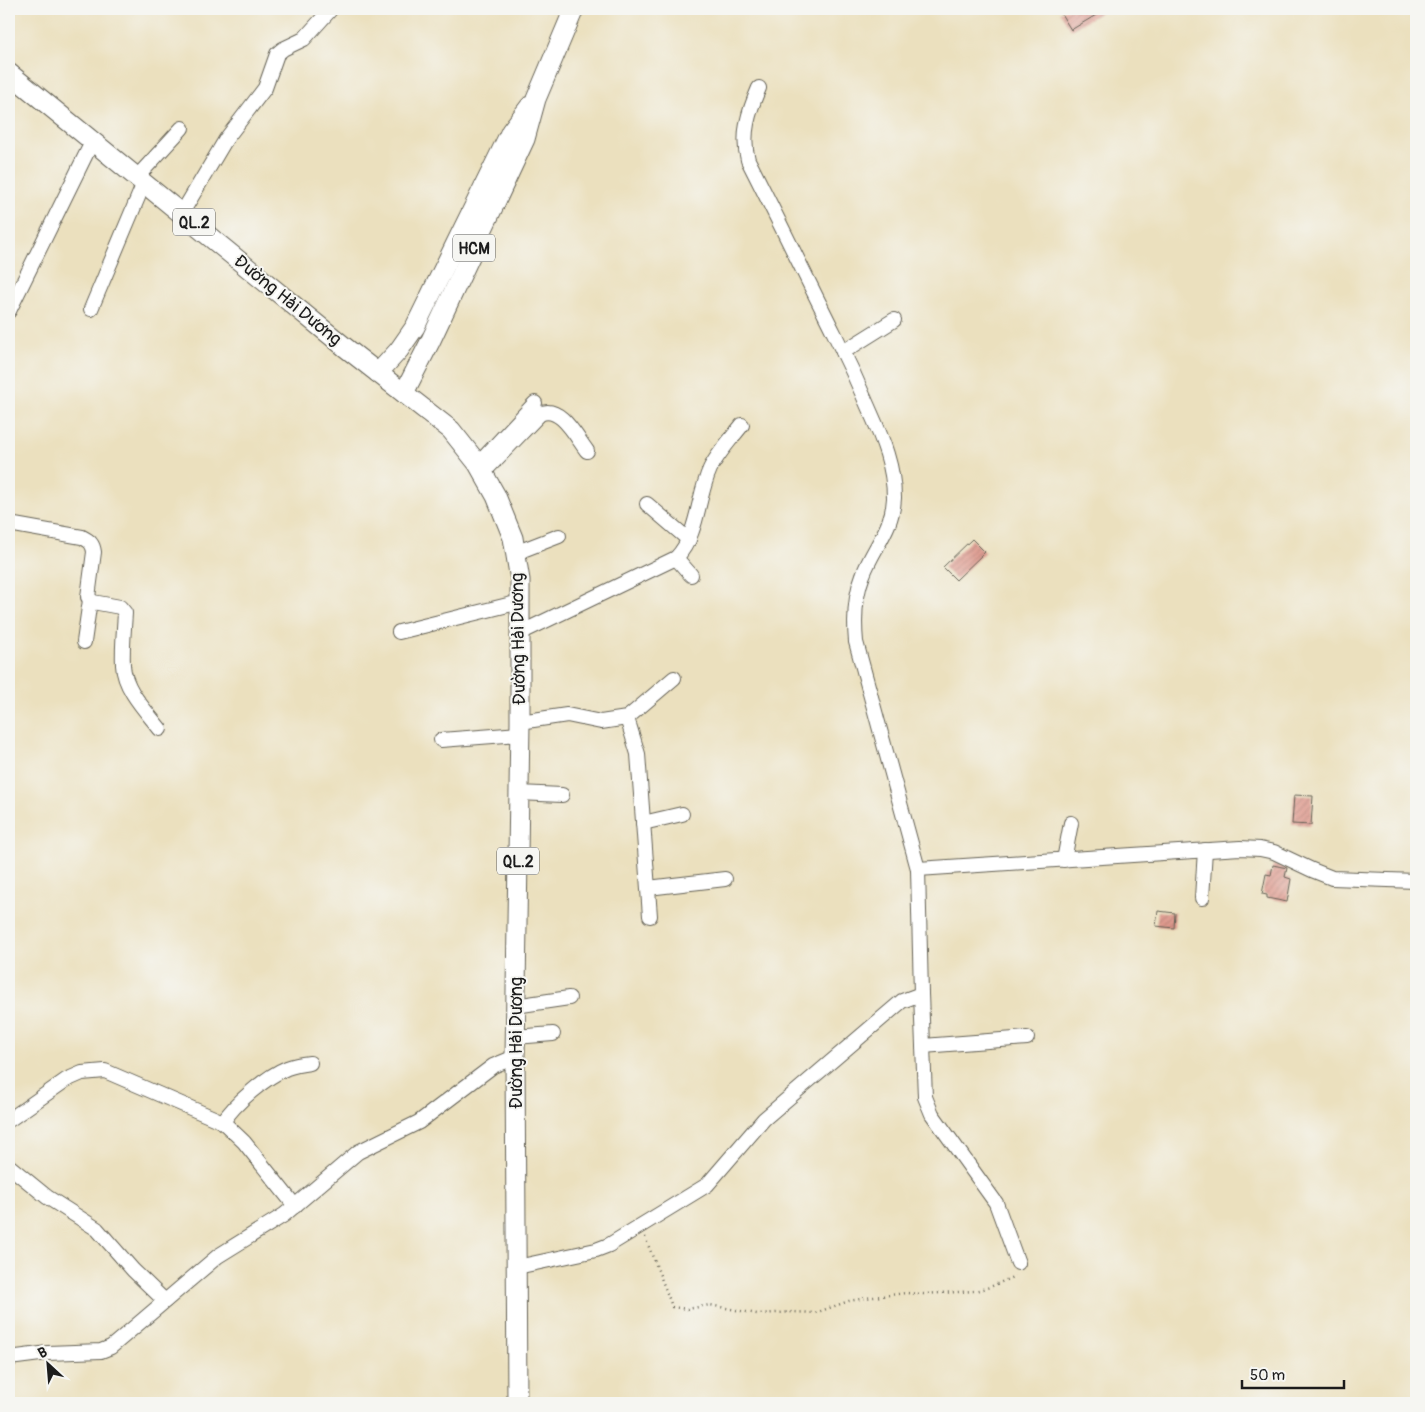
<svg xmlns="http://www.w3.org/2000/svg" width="1425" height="1412" viewBox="0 0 1425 1412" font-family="Pangolin,sans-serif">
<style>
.building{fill:url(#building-hatch)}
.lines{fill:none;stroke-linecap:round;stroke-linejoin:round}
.minor-casing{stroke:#646155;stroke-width:16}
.highway-casing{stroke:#646155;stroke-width:21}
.path{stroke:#646155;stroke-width:2.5;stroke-dasharray:1 4;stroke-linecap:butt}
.minor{stroke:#fff;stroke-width:14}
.highway{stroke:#fff;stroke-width:19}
.labels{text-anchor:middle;stroke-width:4;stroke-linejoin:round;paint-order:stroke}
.shield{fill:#f6f6f2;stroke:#5d5d5c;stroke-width:1}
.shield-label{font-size:16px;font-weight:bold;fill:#1c1c1c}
.street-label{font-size:18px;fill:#1c1c1c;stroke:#f6f6f2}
</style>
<defs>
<pattern id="building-hatch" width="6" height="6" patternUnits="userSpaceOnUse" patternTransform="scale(1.25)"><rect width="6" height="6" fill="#dc8f82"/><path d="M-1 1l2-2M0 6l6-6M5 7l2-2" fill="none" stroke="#b2746a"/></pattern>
</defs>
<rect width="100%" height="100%" fill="#f6f6f2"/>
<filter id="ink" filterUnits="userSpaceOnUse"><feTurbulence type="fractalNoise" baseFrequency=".02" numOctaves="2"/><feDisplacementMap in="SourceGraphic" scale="10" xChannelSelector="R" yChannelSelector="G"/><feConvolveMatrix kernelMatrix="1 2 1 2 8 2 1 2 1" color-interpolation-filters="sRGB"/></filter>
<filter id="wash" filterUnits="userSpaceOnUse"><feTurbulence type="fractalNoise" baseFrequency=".0096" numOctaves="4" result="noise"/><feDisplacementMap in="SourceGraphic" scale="20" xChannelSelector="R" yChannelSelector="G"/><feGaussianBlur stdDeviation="1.12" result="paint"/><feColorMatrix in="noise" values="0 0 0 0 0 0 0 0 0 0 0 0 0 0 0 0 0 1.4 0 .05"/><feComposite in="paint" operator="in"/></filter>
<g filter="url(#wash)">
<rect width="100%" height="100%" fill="#ebe0be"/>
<g id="blocks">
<g class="building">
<polygon points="1066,9 1106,9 1071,30 1060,12"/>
<polygon points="972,539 985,552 956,580 943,567"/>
<polygon points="1294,795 1313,796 1311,825 1292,824"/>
<polygon points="1273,865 1287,868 1285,877 1291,879 1287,902 1267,898 1267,895 1262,894 1266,874 1271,875"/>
<polygon points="1158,911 1175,913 1174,928 1156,926"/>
</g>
</g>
</g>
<g filter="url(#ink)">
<use href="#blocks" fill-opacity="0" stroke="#646155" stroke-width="1"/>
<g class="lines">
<defs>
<g id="minor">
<path d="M 759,88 C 749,111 741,134 748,160 C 777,217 805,275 834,333 C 847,359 859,385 870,411 C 883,440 894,467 894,498 C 893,528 873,548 863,575 C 855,595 854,620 856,642 L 918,869 L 921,994 L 925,1097 L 932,1114 L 996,1203 L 1018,1263"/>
<polyline points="137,177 182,128"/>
<polyline points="182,213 226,139 265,88 277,54 283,49 304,39 331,9"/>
<polyline points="91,309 144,183"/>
<polyline points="9,311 92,142"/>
<polyline points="843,352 894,320"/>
<polyline points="478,464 535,403"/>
<path d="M 483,473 L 540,414 C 560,404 576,437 587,451"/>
<polyline points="647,504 689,540"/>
<path d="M 9,524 L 82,537 C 90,541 93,544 94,552 L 88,597 L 93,602 L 120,607 L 125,613 C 124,630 122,648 123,665 C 124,689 146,711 160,729"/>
<polyline points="515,553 559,536"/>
<polyline points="676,558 691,575"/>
<polyline points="399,632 520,602"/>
<path d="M 520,633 L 676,558 C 699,534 697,497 710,469 C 717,454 732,438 742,425"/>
<polyline points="84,642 90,600"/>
<polyline points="627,718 638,754 650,916"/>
<polyline points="520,722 567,715 601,722 627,718 674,678"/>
<polyline points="441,740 520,734"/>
<polyline points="519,793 562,795"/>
<polyline points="643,823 682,814"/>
<polyline points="1064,860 1071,823"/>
<polyline points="918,869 1240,848 1260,849 1274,852 1312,870 1332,878 1416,881"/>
<polyline points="648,888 725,879"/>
<polyline points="1202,898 1205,850"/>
<polyline points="515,1006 569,998"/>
<polyline points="515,1037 553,1034"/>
<polyline points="923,1046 1027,1038"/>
<polyline points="9,1120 66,1080 82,1073 105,1071 223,1122 244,1142 295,1206"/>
<path d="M 223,1122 C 234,1104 267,1076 287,1068 C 295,1065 302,1064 310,1063"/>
<polyline points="9,1166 47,1197 97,1229 133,1270 165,1301"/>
<polyline points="517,1267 596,1250 609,1245 707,1185 764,1119 902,1001 921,994"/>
<polyline points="9,1358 48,1353 101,1351 111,1347 218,1256 284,1215 358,1152 419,1122 493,1066 515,1057"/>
</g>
<g id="highway">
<polyline points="9,73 346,348 451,430 478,464 496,496 513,538 520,580 520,722 515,1057 517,1403"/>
<polyline points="378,373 399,350 415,327 511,131 530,106"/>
<polyline points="404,393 430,342 525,139 536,99 574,9"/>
</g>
</defs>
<use href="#minor" class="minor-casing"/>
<use href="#highway" class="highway-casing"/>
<polyline class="path" points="645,1237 670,1301 672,1307 687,1309 710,1305 757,1314 793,1312 815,1313 849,1301 866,1298 906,1293 923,1294 975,1291 990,1287 1015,1276"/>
<use href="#minor" class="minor"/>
<use href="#highway" class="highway"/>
</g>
</g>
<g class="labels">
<g class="shield">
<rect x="173" y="208.5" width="42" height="27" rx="4"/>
<rect x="453" y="234.5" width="42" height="27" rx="4"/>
<rect x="497" y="847.5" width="42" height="27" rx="4"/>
</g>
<g class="shield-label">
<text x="194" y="228">QL.2</text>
<text x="474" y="254">HCM</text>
<text x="518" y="867">QL.2</text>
</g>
<g class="street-label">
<text transform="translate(288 300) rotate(39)" y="6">Đường Hải Dương</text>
<text transform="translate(518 639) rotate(-91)" y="6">Đường Hải Dương</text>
<text transform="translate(516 1043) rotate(-90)" y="6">Đường Hải Dương</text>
</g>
</g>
<rect width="1425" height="1412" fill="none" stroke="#f6f6f2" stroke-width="30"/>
<g transform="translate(48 1364) rotate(334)" stroke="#f6f6f2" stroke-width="4" paint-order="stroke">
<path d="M0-4L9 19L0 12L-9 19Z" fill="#1c1c1c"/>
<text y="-8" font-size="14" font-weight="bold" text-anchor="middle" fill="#1c1c1c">B</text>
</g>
<path d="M1242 1380v8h102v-8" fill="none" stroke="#1c1c1c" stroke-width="2.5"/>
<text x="1250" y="1380" font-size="15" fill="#1c1c1c" stroke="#f6f6f2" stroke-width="4" paint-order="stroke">50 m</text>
</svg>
